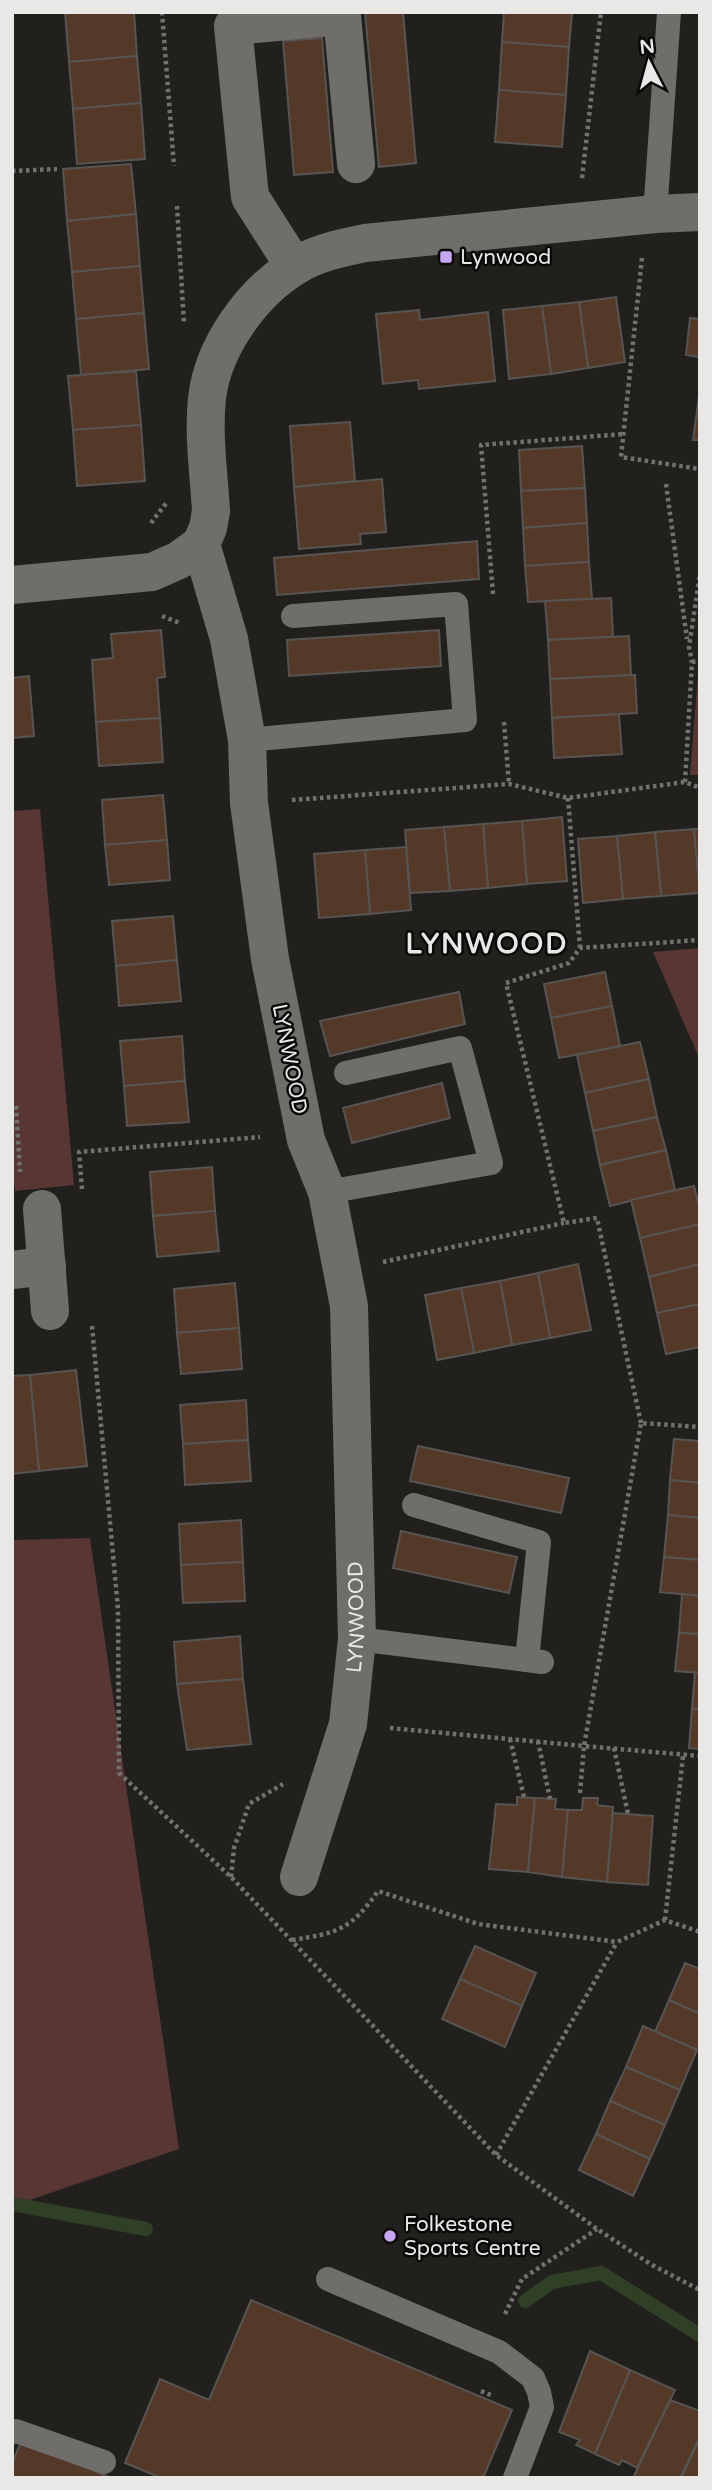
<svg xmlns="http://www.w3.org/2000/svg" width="712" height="2490" viewBox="0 0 712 2490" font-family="'Varela Round',sans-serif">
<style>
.green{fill:#573634}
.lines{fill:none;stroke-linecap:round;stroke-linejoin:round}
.stream{stroke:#304026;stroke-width:14}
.building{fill:#543928;stroke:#575452;stroke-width:2}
.path{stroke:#72716e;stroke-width:4.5;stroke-dasharray:3.5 3.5;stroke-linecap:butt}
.lane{stroke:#706e6a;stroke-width:24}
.street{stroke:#706e6a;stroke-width:38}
.poi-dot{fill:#c6a6f0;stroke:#0a0908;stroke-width:2.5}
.labels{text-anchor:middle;stroke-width:5;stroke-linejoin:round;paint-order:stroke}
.poi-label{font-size:21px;fill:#e9e8e6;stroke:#0a0908;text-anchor:start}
.street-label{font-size:21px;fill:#e9e8e6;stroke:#0a0908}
.district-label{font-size:28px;font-weight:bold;letter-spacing:2px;fill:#e9e8e6;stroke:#0a0908}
</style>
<rect width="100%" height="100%" fill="#21201d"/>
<g class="green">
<polygon points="699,663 700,663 700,775 690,775"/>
<polygon points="40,809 74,1185 15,1191 12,1160 12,811"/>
<polygon points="700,948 700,1060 653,952"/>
<polygon points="90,1538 179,2149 12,2206 12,1540"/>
</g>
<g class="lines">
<g class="stream">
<polyline points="12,2204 146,2229"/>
<polyline points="525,2301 552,2282 601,2273 700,2335"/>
</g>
</g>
<g class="building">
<polygon points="65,12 134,12 137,56 69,62"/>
<polygon points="365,12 403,12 416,163 379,167"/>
<polygon points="504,12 572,12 569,47 502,42"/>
<polygon points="322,38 333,172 294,175 283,41"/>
<polygon points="502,42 569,47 566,95 499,90"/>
<polygon points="137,56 141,103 73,109 69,62"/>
<polygon points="499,90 566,95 562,147 495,142"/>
<polygon points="141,103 145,159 77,164 73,109"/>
<polygon points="131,164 136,214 67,221 63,169"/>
<polygon points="136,214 140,266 72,272 67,221"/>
<polygon points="140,266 144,313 76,319 72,272"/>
<polygon points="616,297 625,362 588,368 579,302"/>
<polygon points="579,302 588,368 551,374 542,306"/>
<polygon points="542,306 551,374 509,379 503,310"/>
<polygon points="419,310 420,320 488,312 495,381 419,389 418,380 383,384 376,314"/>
<polygon points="144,313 149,369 81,375 76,319"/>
<polygon points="690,318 700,319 700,357 686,355"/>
<polygon points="136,371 141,425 73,430 68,376"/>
<polygon points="699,396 700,396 700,440 693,440"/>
<polygon points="350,422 355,481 294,487 290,426"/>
<polygon points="141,425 145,481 77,486 73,430"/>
<polygon points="582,446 585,488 521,491 519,450"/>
<polygon points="382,479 386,532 360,534 361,544 299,549 294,487"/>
<polygon points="585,488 587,523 523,528 521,491"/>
<polygon points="587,523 589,562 525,566 523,528"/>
<polygon points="477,541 479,579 277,595 274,558"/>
<polygon points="589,562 592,599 528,602 525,566"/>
<polygon points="611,598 613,637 548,640 545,601"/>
<polygon points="161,630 165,677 157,678 160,718 96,722 92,660 113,658 111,634"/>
<polygon points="439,630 441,666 289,676 287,640"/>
<polygon points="629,636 631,675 550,679 548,640"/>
<polygon points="635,675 637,713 552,718 550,679"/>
<polygon points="29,676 34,736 12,738 12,678"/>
<polygon points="619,714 622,754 554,758 552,718"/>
<polygon points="160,718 163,762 99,766 96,722"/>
<polygon points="163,795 167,840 105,845 102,800"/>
<polygon points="562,817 567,881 527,884 522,821"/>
<polygon points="522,821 527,884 488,888 483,824"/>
<polygon points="483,824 488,888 450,891 444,827"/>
<polygon points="444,827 450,891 410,893 405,830"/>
<polygon points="694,829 700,893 661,896 655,832"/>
<polygon points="694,829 700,829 700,893"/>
<polygon points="655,832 661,896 623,899 617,836"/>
<polygon points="617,836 623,899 583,903 578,839"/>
<polygon points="167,840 170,880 109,885 105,845"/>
<polygon points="406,847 411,910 370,914 365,850"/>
<polygon points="365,850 370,914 319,918 314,854"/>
<polygon points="173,916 177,960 116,966 112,921"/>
<polygon points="177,960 181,1001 119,1006 116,966"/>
<polygon points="605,972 612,1006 551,1018 544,984"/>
<polygon points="459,992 465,1024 330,1056 320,1021"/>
<polygon points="612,1006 620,1046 559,1058 551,1018"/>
<polygon points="182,1036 185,1081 124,1086 120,1041"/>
<polygon points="640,1042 649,1079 585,1093 577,1055"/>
<polygon points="649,1079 657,1117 593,1131 585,1093"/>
<polygon points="185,1081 189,1122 127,1126 124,1086"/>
<polygon points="442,1083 450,1118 352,1143 343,1108"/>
<polygon points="657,1117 666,1150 600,1165 593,1131"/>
<polygon points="666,1150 675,1190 610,1206 600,1165"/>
<polygon points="212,1167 215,1211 153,1216 150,1172"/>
<polygon points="694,1186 700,1209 700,1224 640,1238 631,1200"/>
<polygon points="215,1211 219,1251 157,1257 153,1216"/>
<polygon points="700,1224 700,1264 649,1277 640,1238"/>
<polygon points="578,1264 591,1330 550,1338 538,1273"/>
<polygon points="700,1264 700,1304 657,1313 649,1277"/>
<polygon points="538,1273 550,1338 512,1345 500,1281"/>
<polygon points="500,1281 512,1345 474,1353 461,1288"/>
<polygon points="235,1283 239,1328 177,1333 174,1289"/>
<polygon points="461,1288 474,1353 437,1360 425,1295"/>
<polygon points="700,1304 700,1347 666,1354 657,1313"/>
<polygon points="239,1328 242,1369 181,1374 177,1333"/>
<polygon points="76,1370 87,1466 39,1471 30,1375"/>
<polygon points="30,1375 39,1471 12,1474 12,1376"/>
<polygon points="246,1400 248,1440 183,1444 180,1405"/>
<polygon points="674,1439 700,1441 700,1483 670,1480"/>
<polygon points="248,1440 251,1481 185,1485 183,1444"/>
<polygon points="418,1446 569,1478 561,1513 410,1481"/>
<polygon points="670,1480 700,1483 700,1518 668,1515"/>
<polygon points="668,1515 700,1518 700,1560 664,1557"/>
<polygon points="241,1520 243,1562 181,1565 179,1524"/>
<polygon points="401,1531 517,1557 509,1593 393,1568"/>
<polygon points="664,1557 700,1560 700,1596 660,1592"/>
<polygon points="243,1562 245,1601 183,1603 181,1565"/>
<polygon points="682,1594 700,1596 700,1634 679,1633"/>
<polygon points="679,1633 700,1634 700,1673 675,1671"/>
<polygon points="240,1636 243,1679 177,1684 174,1642"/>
<polygon points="695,1672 700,1673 700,1709 692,1709"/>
<polygon points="243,1679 251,1744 187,1750 177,1684"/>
<polygon points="692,1709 700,1709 700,1749 689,1748"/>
<polygon points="517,1797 535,1798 528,1872 489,1869 496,1804 517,1805"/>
<polygon points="535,1798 556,1799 555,1809 568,1810 562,1877 528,1872"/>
<polygon points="583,1798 598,1798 597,1805 613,1807 607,1882 562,1877 568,1810 582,1810"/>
<polygon points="613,1813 653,1816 648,1885 607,1882"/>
<polygon points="475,1946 536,1973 522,2006 460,1979"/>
<polygon points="685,1963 700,1969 700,2014 669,2000"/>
<polygon points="460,1979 522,2006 505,2047 442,2019"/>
<polygon points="669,2000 700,2014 700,2051 655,2032"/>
<polygon points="643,2026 697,2050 680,2090 626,2067"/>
<polygon points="626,2067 680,2090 665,2125 610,2101"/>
<polygon points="610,2101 665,2125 650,2159 596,2134"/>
<polygon points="596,2134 650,2159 633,2196 579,2170"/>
<polygon points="251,2300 512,2410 483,2478 161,2478 125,2463 160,2379 209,2400"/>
<polygon points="590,2351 630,2370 595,2454 576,2445 580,2440 559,2432"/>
<polygon points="630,2370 675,2390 637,2468 622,2460 619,2465 595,2454"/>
<polygon points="670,2400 700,2411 700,2437 680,2478 633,2478"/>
<polygon points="700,2438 700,2478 681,2478"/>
<polygon points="22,2440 111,2478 12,2478 12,2463"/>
</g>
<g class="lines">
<g class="path">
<polyline points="162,12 174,166"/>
<polyline points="12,171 57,169"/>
<polyline points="582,178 601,12"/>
<polyline points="177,206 184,324"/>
<polyline points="642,258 621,457 700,469"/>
<polyline points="666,484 687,639"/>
<polyline points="151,523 167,502"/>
<polyline points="493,594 481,445 624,434"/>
<polyline points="162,616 180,623"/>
<polyline points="692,662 700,661"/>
<polyline points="504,722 509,784"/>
<polyline points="685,782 692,662 689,647 700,574"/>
<polyline points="568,798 580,948"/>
<polyline points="292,800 509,784 568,798 685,782 700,788"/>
<polyline points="16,1106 20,1172"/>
<polyline points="82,1189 79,1152 260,1137"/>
<polyline points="383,1262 564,1223"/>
<polyline points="92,1326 118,1609 119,1773 231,1877 496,2155 597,2229 652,2265 700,2290"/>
<polyline points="641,1423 597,1218 564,1223 506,983 569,963 580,948 700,940"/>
<polyline points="390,1728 584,1746 641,1423 700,1427"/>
<polyline points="510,1739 524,1797"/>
<polyline points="538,1741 550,1799"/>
<polyline points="614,1748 628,1814"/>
<polyline points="580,1793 584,1746 700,1756"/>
<polyline points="231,1877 234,1848 249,1804 283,1784"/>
<polyline points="665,1920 683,1756"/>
<path d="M 292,1940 C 337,1933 351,1930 378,1891 L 478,1924 L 617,1942 L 665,1920 L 700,1932"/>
<polyline points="496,2155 617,1942"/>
<polyline points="505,2314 522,2279 597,2229"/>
<polyline points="481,2391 493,2396"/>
</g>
<g class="lane">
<polyline points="655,214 669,12"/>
<polyline points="247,740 465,720 456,604 293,616"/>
<polyline points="327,1192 491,1163 460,1048 346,1073"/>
<polyline points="414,1505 539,1542 527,1660"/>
<polyline points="357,1639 542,1662"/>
<polyline points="328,2279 499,2352 533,2378 539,2392 542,2407 515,2478"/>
<polyline points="12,2432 16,2431 104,2462"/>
</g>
<g class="street">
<polyline points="294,266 250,197 233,26 342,16 356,164"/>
<polyline points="12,585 152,572 179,560 201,544"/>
<polyline points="42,1209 50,1311"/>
<polyline points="12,1270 47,1266"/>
<path id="s1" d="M 299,1877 L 348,1724 L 357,1639 L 349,1306 L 327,1192 L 306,1140 L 270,959 L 249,803 L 247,740 L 229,639 L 201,544 L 208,528 L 211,511 C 209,475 203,435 207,398 C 213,347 251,294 294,267 C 315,253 341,248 365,243 L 655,214 L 700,212"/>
</g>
</g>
<g class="poi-dot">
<rect x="439" y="250" width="14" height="14" rx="3.5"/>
<circle cx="390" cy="2236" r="7"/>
</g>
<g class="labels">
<g class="poi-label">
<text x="460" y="264">Lynwood</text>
<text x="404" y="2231">Folkestone<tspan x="404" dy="24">Sports Centre</tspan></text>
</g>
<g class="street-label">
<text transform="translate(290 1059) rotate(79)" y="7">LYNWOOD</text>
<text dy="7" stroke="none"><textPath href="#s1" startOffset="268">LYNWOOD</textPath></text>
</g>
<g class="district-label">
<text x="487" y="953">LYNWOOD</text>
</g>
</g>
<rect width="712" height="2490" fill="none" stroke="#e9e8e6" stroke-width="28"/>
<g transform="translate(649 63) rotate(354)" stroke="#0a0908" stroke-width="5" paint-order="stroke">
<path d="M0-5L12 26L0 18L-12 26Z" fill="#e9e8e6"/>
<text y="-10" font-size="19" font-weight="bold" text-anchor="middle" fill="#e9e8e6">N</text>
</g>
</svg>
